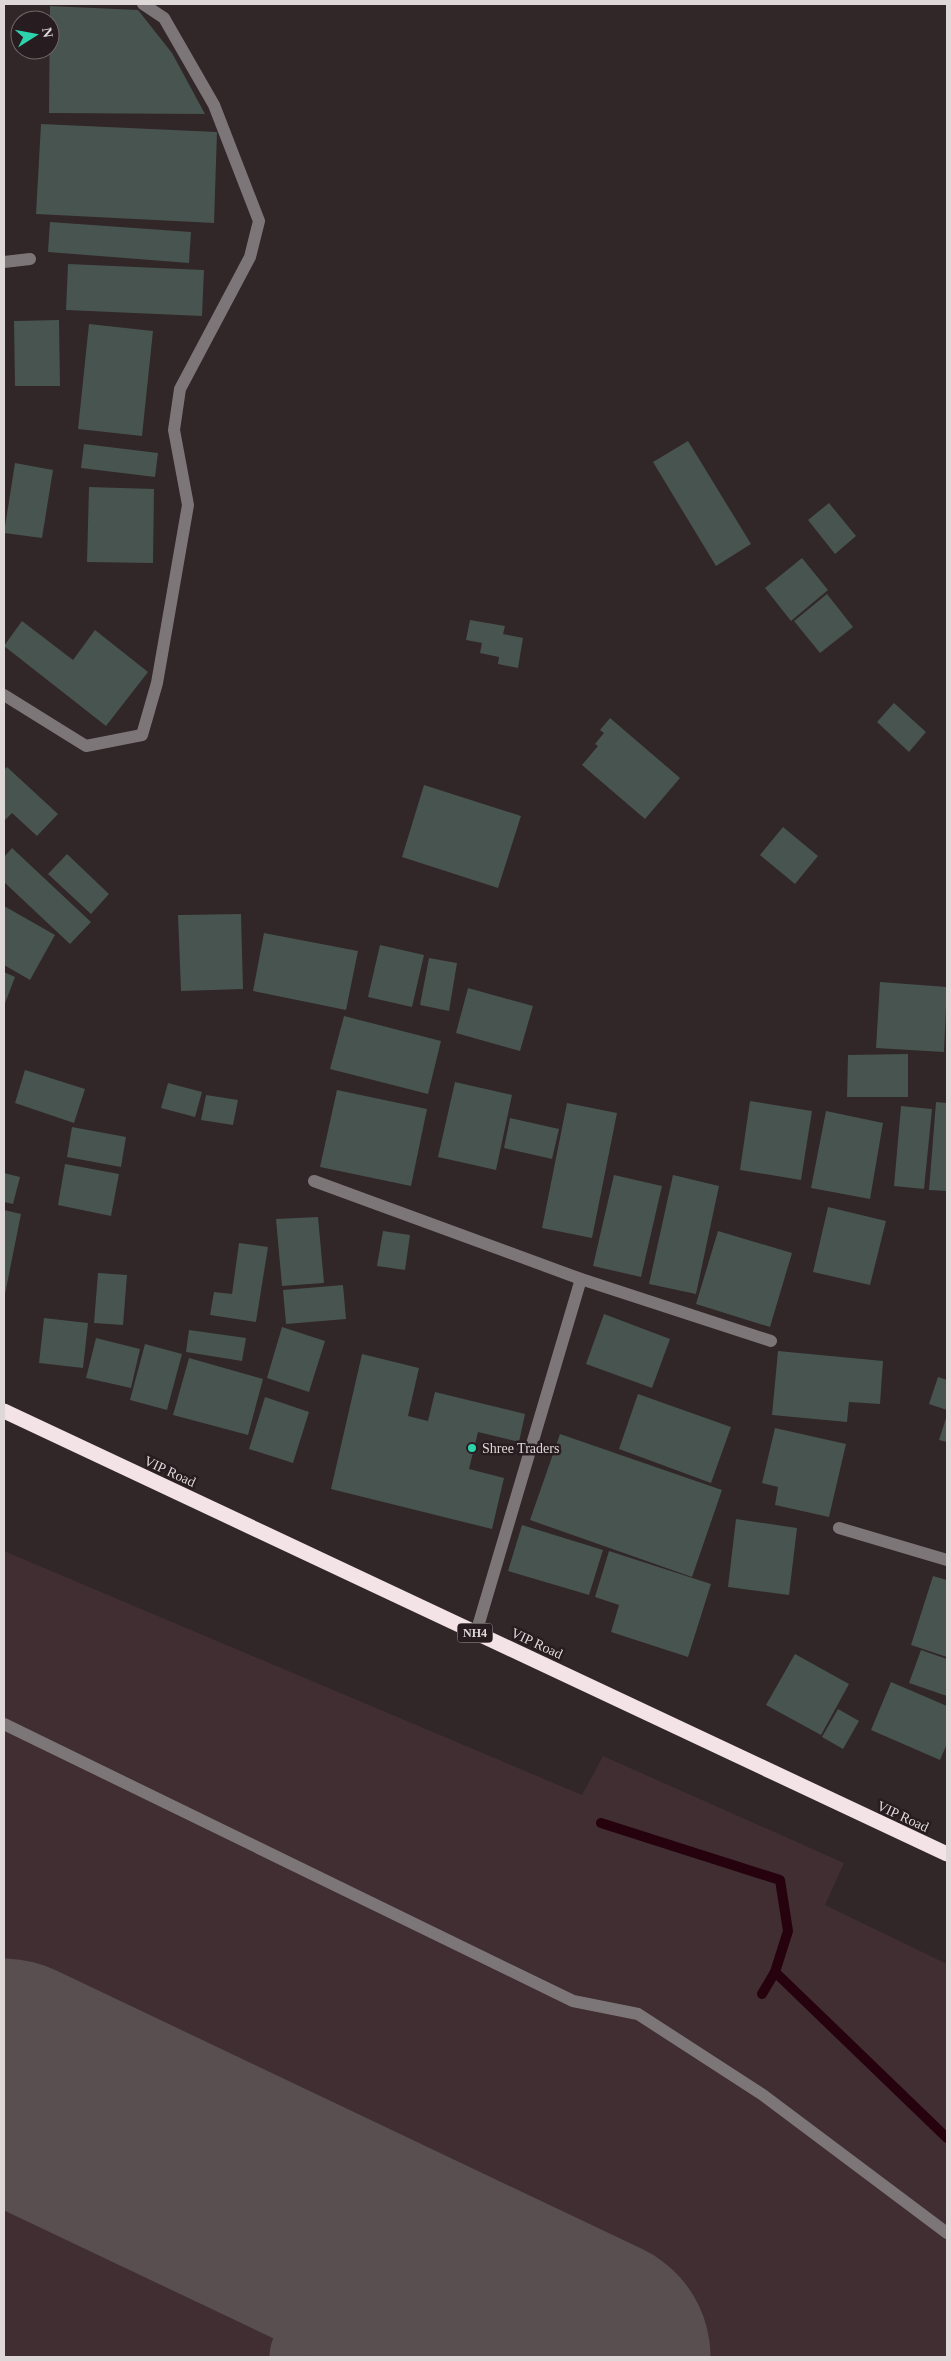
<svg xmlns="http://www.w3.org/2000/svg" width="951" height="2361" viewBox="0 0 951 2361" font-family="Georgia,serif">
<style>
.built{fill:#402e32}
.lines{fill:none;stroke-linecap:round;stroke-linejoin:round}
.stream{stroke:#26020e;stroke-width:10}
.taxiway{stroke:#594f50;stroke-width:95}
.runway{stroke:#594f50;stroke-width:239}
.building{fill:#47544f}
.minor{stroke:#7d7678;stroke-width:12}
.highway{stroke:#f3e3e6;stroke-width:15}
.poi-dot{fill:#2dd4ab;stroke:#271c1f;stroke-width:2}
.labels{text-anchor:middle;stroke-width:5;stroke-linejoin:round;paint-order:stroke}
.shield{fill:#271c1f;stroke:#a8a0a1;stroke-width:1}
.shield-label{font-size:12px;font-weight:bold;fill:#dfd8d9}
.poi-label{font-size:14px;fill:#dfd8d9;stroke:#271c1f;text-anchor:start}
.street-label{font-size:14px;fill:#dfd8d9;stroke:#271c1f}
</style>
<rect width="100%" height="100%" fill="#312628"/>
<polygon class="built" points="4,1551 582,1795 603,1756 844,1863 825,1905 947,1964 947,2357 4,2357"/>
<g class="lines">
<g class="stream">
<polyline points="601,1823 780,1880 788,1931 775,1972 762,1994"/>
<polyline points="775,1972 947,2138"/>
</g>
<polyline class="taxiway" points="317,2357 371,2252"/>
<polyline class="runway" points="4,2078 591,2357"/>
</g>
<g class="building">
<polygon points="50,6 138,10 172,53 205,114 49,113"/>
<polygon points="41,124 217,132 214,223 36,214"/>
<polygon points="50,222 191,232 189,263 48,252"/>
<polygon points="68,264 204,270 202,316 66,310"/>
<polygon points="59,320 60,386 15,386 14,321"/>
<polygon points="89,324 153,331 142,436 78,429"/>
<polygon points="688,441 751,544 716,566 653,462"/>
<polygon points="84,444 158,453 155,477 81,468"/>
<polygon points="15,463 53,470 42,538 4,533"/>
<polygon points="89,487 154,489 153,563 87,562"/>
<polygon points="829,503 856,536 835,554 808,520"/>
<polygon points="802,558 828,590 791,621 765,588"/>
<polygon points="827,594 853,627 820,653 794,621"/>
<polygon points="470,620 505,626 503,634 523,638 518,668 498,664 499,657 480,653 482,643 466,640"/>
<polygon points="22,621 73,660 95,630 148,672 106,726 4,646"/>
<polygon points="894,703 926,732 909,752 877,722"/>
<polygon points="610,718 680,778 645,819 582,765 598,746 595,744 604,733 600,730"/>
<polygon points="7,767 58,814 37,836 12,813 4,821 4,770"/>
<polygon points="424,785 521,816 498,888 402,857"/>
<polygon points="783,827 818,856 795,884 760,855"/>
<polygon points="12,848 91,922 70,944 4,882 4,857"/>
<polygon points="67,854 109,894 91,914 48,874"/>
<polygon points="4,906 55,935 30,980 4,965"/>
<polygon points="241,914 243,989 181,991 178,915"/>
<polygon points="264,933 358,951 346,1010 253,991"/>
<polygon points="380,945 424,955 412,1007 368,997"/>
<polygon points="429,958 457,963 449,1011 420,1005"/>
<polygon points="4,972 15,977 4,1006"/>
<polygon points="880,982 947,987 944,1052 876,1048"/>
<polygon points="468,988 533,1006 520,1051 456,1033"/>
<polygon points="344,1016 441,1041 428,1094 330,1069"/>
<polygon points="908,1054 908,1097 847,1097 848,1055"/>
<polygon points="25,1070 85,1089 74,1123 15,1103"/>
<polygon points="455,1082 512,1095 496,1170 438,1157"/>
<polygon points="168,1083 202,1092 195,1117 161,1108"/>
<polygon points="337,1090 427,1109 411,1186 320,1167"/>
<polygon points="206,1095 238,1100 233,1125 201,1120"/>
<polygon points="750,1101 812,1111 801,1180 740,1170"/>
<polygon points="936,1102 947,1103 947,1191 929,1190"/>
<polygon points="567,1103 617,1113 592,1238 542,1228"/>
<polygon points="901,1106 932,1109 924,1189 894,1186"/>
<polygon points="826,1111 883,1123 870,1199 811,1188"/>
<polygon points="510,1118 559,1129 552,1159 504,1148"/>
<polygon points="72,1127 126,1137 121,1167 67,1157"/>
<polygon points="65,1164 119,1174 111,1216 58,1205"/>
<polygon points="4,1173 20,1177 13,1204 4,1202"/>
<polygon points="614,1175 662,1186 641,1277 593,1266"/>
<polygon points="673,1175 719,1186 696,1294 649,1284"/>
<polygon points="828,1207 886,1221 870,1285 813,1272"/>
<polygon points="4,1210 21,1214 5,1294 4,1293"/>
<polygon points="318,1217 324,1283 282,1286 276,1219"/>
<polygon points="383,1231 410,1235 405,1270 377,1266"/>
<polygon points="718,1231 792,1253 770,1327 696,1304"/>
<polygon points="239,1243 268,1247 256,1322 210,1315 214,1292 232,1294"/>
<polygon points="98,1273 127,1275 123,1325 94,1323"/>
<polygon points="343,1285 346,1319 286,1324 283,1290"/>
<polygon points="604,1314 670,1339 652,1388 586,1364"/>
<polygon points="44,1318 88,1323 83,1368 39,1363"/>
<polygon points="282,1327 325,1341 309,1392 267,1378"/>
<polygon points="189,1330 246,1338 242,1361 186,1352"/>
<polygon points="96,1338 140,1349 131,1388 86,1378"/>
<polygon points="145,1344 182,1354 167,1410 130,1400"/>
<polygon points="778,1351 883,1361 880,1404 849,1402 847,1422 772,1415"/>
<polygon points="362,1354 419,1368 408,1416 428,1421 435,1392 525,1414 519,1442 478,1432 469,1469 504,1478 492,1529 331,1489"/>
<polygon points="189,1358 263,1379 248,1435 173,1415"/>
<polygon points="938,1377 947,1380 947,1410 929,1404"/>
<polygon points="638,1394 731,1427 711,1483 619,1449"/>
<polygon points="265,1397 309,1412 293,1463 249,1449"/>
<polygon points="947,1415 947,1442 939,1440"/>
<polygon points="775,1428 846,1444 829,1517 775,1505 778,1487 762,1483"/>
<polygon points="560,1434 722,1490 692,1577 530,1520"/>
<polygon points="736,1519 797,1528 789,1595 728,1587"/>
<polygon points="522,1525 603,1550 589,1595 508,1571"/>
<polygon points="609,1551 711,1584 688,1657 611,1632 619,1605 595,1597"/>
<polygon points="933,1576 947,1580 947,1657 911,1645"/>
<polygon points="921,1650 947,1659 947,1696 909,1683"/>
<polygon points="795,1654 849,1684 821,1735 766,1705"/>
<polygon points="891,1682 947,1706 947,1744 940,1760 871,1730"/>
<polygon points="838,1709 859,1721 843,1749 822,1737"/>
</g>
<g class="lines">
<g class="minor">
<polyline points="4,262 30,259"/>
<polyline points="4,695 86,746 142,735 157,683 188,505 174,430 180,389 250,257 259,221 214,105 164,18 143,4"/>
<polyline points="314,1181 581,1279 771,1341"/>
<polyline points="839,1528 947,1560"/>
<polyline points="476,1633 581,1279"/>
<polyline points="4,1724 573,2001 638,2014 763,2095 947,2233"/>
</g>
<polyline class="highway" points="4,1411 947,1854"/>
</g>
<circle class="poi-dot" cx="472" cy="1448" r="5"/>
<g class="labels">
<rect class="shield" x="457.5" y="1623.5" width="35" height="19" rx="4"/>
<g class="shield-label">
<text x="475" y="1637">NH4</text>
</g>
<g class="poi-label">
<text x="482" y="1453">Shree Traders</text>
</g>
<g class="street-label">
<text transform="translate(170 1471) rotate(25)" y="5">VIP Road</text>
<text transform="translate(537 1643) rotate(25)" y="5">VIP Road</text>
<text transform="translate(903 1816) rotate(25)" y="5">VIP Road</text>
</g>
</g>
<rect width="951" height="2361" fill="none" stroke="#dfd8d9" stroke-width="10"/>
<g transform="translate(35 35) rotate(79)"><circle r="24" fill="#271c1f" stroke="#716769"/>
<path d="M0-4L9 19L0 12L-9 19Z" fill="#2dd4ab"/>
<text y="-8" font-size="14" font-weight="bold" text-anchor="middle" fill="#dfd8d9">N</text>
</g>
</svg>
